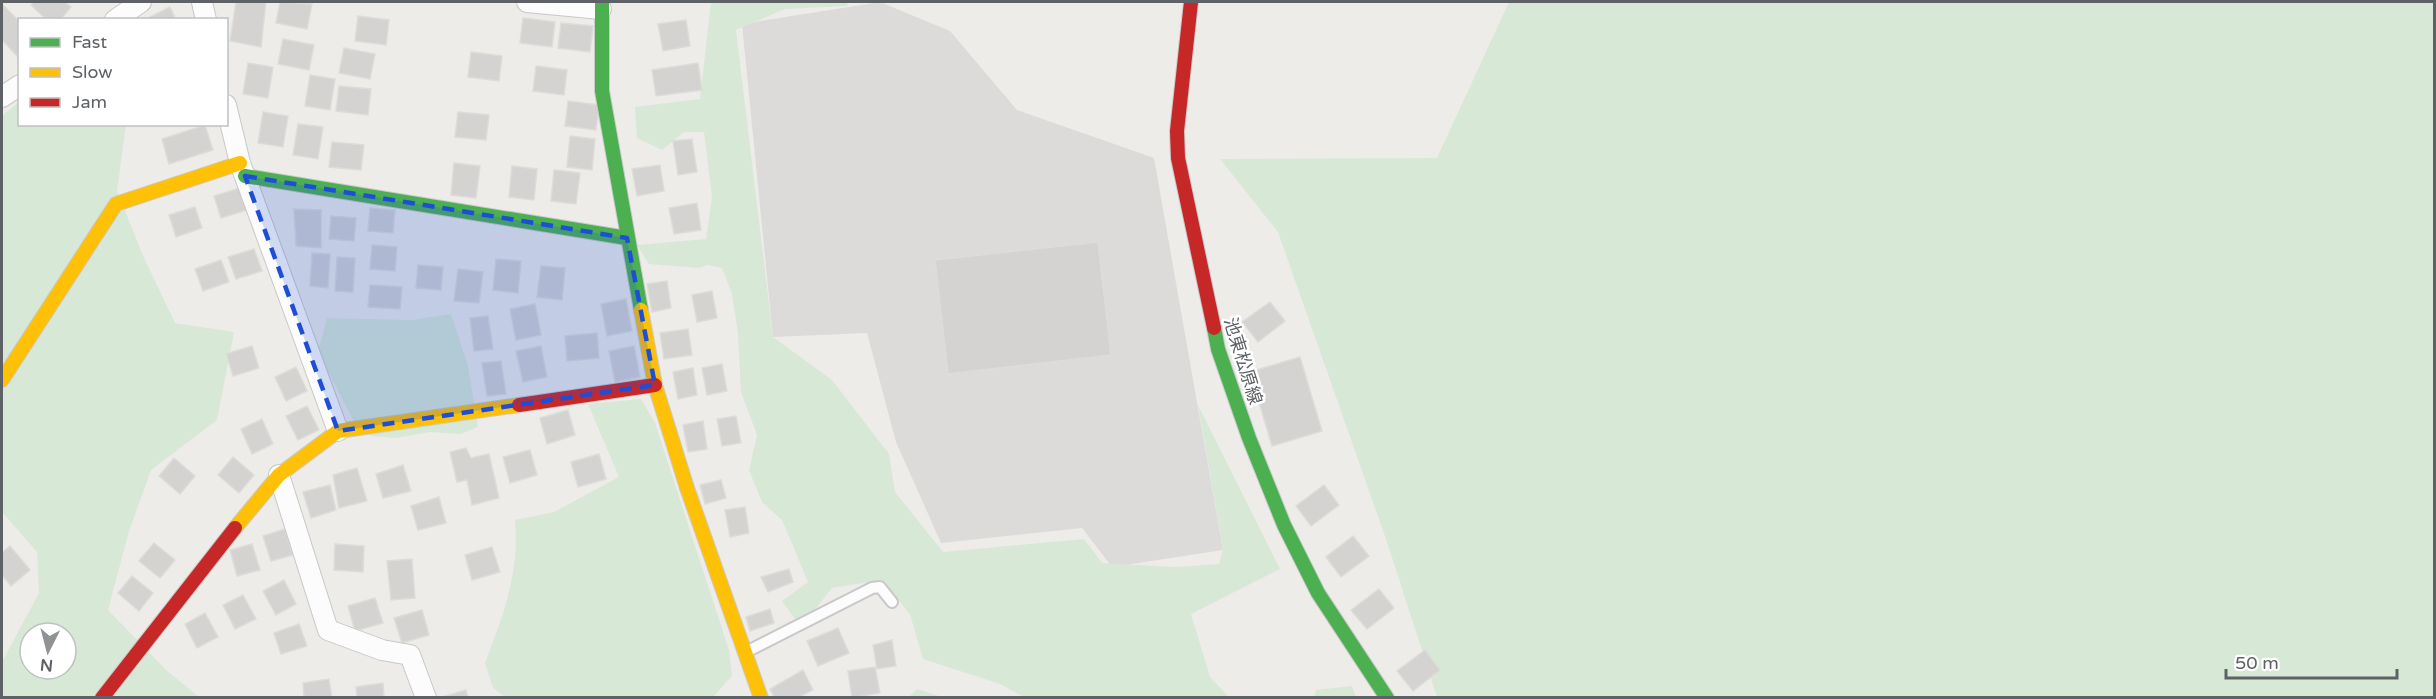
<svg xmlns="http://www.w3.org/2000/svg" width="2436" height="699" viewBox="0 0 2436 699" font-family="'Varela Round','Noto Sans JP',sans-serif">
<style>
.industrial{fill:#dddbd9}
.green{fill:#d8e8d6;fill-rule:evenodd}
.building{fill:#d4d3d2;stroke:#dcdcd8;stroke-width:1.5}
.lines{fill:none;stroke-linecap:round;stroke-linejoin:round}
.lane-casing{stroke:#c8c8c8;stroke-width:14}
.street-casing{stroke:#c8c8c8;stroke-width:22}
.fast-casing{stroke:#cacaca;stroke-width:16}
.slow-casing{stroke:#cacaca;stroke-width:16}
.jam-casing{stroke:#cacaca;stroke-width:16}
.lane{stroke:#fcfcfc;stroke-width:10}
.street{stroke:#fcfcfc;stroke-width:20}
.fast{stroke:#4caf50;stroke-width:14}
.slow{stroke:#ffc107;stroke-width:14}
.jam{stroke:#c62828;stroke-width:14}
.marked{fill:#1d4ed8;fill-opacity:0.2;stroke:#1d4ed8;stroke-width:4.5;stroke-dasharray:12 8;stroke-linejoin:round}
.labels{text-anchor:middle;stroke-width:5;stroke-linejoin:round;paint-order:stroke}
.street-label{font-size:18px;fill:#5e6266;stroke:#fff}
</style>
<rect width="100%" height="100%" fill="#edece9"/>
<polygon class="industrial" points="880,2 950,31 1017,110 1154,158 1223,550 1112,567 1082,528 941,543 896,442 867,333 773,337 742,24"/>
<g class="green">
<polygon points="711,2 848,2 847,6 785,9 736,30 773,337 832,380 889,454 895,492 943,552 1084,539 1102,563 1175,567 1219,564 1223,549 1198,405 1280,569 1191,614 1210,677 1229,697 1024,697 1000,684 923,659 910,614 882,580 832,588 801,627 782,601 808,582 782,520 762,502 749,470 757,435 741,392 738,334 732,294 722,268 708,265 699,268 649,264 637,245 706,239 712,197 704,132 684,132 662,150 637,138 635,107 700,99"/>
<polygon points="1509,2 2434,2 2434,697 1437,697 1387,542 1278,232 1220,159 1437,158"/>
<path d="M 19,102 L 20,124 L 126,125 L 117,191 L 144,258 L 175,323 L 234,332 L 217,420 L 151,470 L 129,531 L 108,610 L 166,670 L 199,697 L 2,697 L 2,662 L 39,593 L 37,552 L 2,512 L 2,116 ZM 30,633 L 66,633 L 66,669 L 30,669 Z"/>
<polygon points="451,314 468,366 478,427 461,434 430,432 396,438 372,436 357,427 318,352 327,318 412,320"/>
<path d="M 641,399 L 655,423 L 729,650 L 732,676 L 713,697 L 505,697 L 493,688 L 485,663 C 503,616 520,571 515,520 L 554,512 L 619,477 L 588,404 Z"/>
<polygon points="1352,686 1356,697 1314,697 1316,690"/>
<polygon points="917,689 942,697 909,697"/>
</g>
<g class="building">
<polygon points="34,2 65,2 71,7 60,20 47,20 31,5"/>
<polygon points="236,2 266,2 261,47 230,41"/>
<polygon points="280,2 312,4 307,29 276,23"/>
<polygon points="2,4 20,22 18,57 2,40"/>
<polygon points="170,7 176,20 144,20"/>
<polygon points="358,16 389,20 386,45 355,41"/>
<polygon points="523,18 555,22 552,47 520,43"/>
<polygon points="686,20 690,46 663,51 658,24"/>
<polygon points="561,23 593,26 590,52 558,48"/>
<polygon points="283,39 314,45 309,70 278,64"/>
<polygon points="344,48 375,54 370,79 339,73"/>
<polygon points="471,52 502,56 499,81 468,77"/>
<polygon points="248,63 273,67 268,98 243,94"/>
<polygon points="698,63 702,90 656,96 652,70"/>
<polygon points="536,66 567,70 564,95 533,91"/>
<polygon points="310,75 335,79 330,110 305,106"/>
<polygon points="339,86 371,89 368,115 336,111"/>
<polygon points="568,101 599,105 596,130 565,126"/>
<polygon points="263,112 288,116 283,147 258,143"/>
<polygon points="458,112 489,115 486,140 455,137"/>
<polygon points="298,124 323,127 318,159 293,155"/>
<polygon points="205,125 213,150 169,164 162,139"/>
<polygon points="570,136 595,139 592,170 567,167"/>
<polygon points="692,139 697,172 678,175 673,141"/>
<polygon points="332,142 364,145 361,170 329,167"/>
<polygon points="454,163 480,166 476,198 451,195"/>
<polygon points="660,165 664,191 637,196 632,169"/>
<polygon points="512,166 537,169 534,200 509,197"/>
<polygon points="554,170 580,173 576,204 551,201"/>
<polygon points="240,188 247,210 221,218 214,196"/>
<polygon points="697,203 701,230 674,234 669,208"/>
<polygon points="195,207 202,228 176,237 169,215"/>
<polygon points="370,208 395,210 393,233 368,231"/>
<polygon points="294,209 321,210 321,248 296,246"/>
<polygon points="331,216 356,218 354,241 329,239"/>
<polygon points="1098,242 1111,355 948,374 935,260"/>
<polygon points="372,245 397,247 395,271 370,269"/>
<polygon points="254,249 262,271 236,279 228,257"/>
<polygon points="312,253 330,254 328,288 310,286"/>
<polygon points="337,257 355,258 353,292 335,291"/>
<polygon points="496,259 521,261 518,293 493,290"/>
<polygon points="221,260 229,282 203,291 195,269"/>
<polygon points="418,265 443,267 441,290 416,288"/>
<polygon points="541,266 565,268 562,300 537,297"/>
<polygon points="458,269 483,272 479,303 454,301"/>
<polygon points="667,281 671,308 652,312 647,284"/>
<polygon points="370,285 402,287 400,309 368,307"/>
<polygon points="712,291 717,318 697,322 692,295"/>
<polygon points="626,299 632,331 607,336 601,304"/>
<polygon points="1270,302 1285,321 1258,342 1242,322"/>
<polygon points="535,304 541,335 516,340 510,309"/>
<polygon points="488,316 493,349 474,351 470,318"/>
<polygon points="688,329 692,355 664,359 660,333"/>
<polygon points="597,333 599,358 567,361 565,336"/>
<polygon points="252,346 259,368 233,376 226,354"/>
<polygon points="541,346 547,377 523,382 516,351"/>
<polygon points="634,346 640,377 615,382 609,351"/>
<polygon points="1300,357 1322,431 1272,446 1250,372"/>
<polygon points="501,361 506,394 487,396 482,363"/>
<polygon points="722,364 727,391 707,395 702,368"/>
<polygon points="296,367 307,391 286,401 275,377"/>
<polygon points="693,368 697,395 678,399 673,372"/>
<polygon points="307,406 319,430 298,440 286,416"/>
<polygon points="568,410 575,435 547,444 540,418"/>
<polygon points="736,416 741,443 722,446 717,419"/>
<polygon points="262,419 273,444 252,454 241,429"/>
<polygon points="703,421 707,449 688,452 683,425"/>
<polygon points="466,448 471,458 489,454 499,498 472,505 467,480 457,482 450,452"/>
<polygon points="530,450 537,475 510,483 503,457"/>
<polygon points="599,454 606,479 578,487 571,462"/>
<polygon points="233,457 254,475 239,493 218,475"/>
<polygon points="174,458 195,476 180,494 159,476"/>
<polygon points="403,465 411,491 383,498 376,474"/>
<polygon points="357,468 367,501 339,508 333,475"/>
<polygon points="721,480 726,498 705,504 700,485"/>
<polygon points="330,485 336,510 311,518 303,492"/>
<polygon points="1324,485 1339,505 1311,526 1296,506"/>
<polygon points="439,497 446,523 418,530 411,506"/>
<polygon points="745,507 749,533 730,537 725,510"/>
<polygon points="285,529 293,555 271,561 263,536"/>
<polygon points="1353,536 1369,556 1341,577 1326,557"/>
<polygon points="154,543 175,560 160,578 139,561"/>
<polygon points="252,544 260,570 237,576 230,550"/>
<polygon points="335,544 364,546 363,572 334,570"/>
<polygon points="10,546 30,570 11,586 2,575 2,553"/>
<polygon points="492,547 500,572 472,580 465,555"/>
<polygon points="412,559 415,598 391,600 387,561"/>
<polygon points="789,569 793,582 768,592 761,577"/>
<polygon points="132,576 153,593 139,611 118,593"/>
<polygon points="284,580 296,604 276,615 263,591"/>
<polygon points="1379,589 1394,608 1367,629 1351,610"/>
<polygon points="243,595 256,619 235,629 223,605"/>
<polygon points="375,598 383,623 355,631 348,606"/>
<polygon points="770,609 774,623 750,631 746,617"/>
<polygon points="422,610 429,635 402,643 394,618"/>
<polygon points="205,613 218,637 197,648 185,624"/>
<polygon points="299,624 307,646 281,654 274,633"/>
<polygon points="838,628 849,653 818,666 807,641"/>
<polygon points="892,640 896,666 877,669 873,645"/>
<polygon points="1425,650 1440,670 1413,691 1397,671"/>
<polygon points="875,667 880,693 852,698 848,671"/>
<polygon points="803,670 813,690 797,698 775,698 770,689"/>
<polygon points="329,679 332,698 304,698 303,683"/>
<polygon points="383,683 384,698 357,698 356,687"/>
<polygon points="466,690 468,698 439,698"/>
</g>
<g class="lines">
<defs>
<polyline id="lane" points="746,652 872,588 880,587 892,602"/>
<g id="street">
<polyline points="202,2 206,20"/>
<polyline points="527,2 601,9"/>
<polyline points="115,20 141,2"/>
<polyline points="2,97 20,85"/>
<polyline points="226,105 240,163 338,431"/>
<polyline points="279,475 328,630 382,650 410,655 426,698"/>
</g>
<g id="fast">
<polyline points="602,2 602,91 641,310"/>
<polyline points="245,176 627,238"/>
<polyline points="1214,328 1218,349 1249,438 1284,525 1318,593 1387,698"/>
</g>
<g id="slow">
<polyline points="641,310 655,385 687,488 761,698"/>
<polyline points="2,380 116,204 240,163"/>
<polyline points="235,528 279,475 338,431 519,405"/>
</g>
<g id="jam">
<polyline points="1191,2 1177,131 1178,158 1214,328"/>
<polyline points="519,405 655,385"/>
<polyline points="102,698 235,528"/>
</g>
</defs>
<use href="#lane" class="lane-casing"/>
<use href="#street" class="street-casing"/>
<use href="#fast" class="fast-casing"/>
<use href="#slow" class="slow-casing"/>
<use href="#jam" class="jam-casing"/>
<use href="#lane" class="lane"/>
<use href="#street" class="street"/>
<use href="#fast" class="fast"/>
<use href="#slow" class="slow"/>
<use href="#jam" class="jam"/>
</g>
<path class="marked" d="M 245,176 L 627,238 L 655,385 L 338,431 Z"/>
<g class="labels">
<g class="street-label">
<text transform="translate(1243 361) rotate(73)" y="6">池東松原線</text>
</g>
</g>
<rect width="2436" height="699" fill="none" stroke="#5e6266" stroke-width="6"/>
<rect x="18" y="18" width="210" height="108" fill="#ffffff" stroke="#bfc0c2" stroke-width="1.5"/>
<rect x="30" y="38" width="30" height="9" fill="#4caf50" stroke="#bfc0c2" stroke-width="1.5"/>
<text x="72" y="48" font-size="18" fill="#5e6266">Fast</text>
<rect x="30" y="68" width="30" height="9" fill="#ffc107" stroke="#bfc0c2" stroke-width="1.5"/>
<text x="72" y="78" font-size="18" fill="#5e6266">Slow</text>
<rect x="30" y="98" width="30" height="9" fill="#c62828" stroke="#bfc0c2" stroke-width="1.5"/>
<text x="72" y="108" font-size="18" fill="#5e6266">Jam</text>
<g transform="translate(48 651) rotate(186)"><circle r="28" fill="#ffffff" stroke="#bfc0c2" stroke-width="1.5"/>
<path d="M0-4.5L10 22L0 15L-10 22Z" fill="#909294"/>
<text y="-9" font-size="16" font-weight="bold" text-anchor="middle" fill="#5e6266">N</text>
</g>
<path d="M2226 669v9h171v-9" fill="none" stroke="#5e6266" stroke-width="3"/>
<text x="2235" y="669" font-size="18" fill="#5e6266" stroke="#ffffff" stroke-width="4.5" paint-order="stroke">50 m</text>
</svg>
